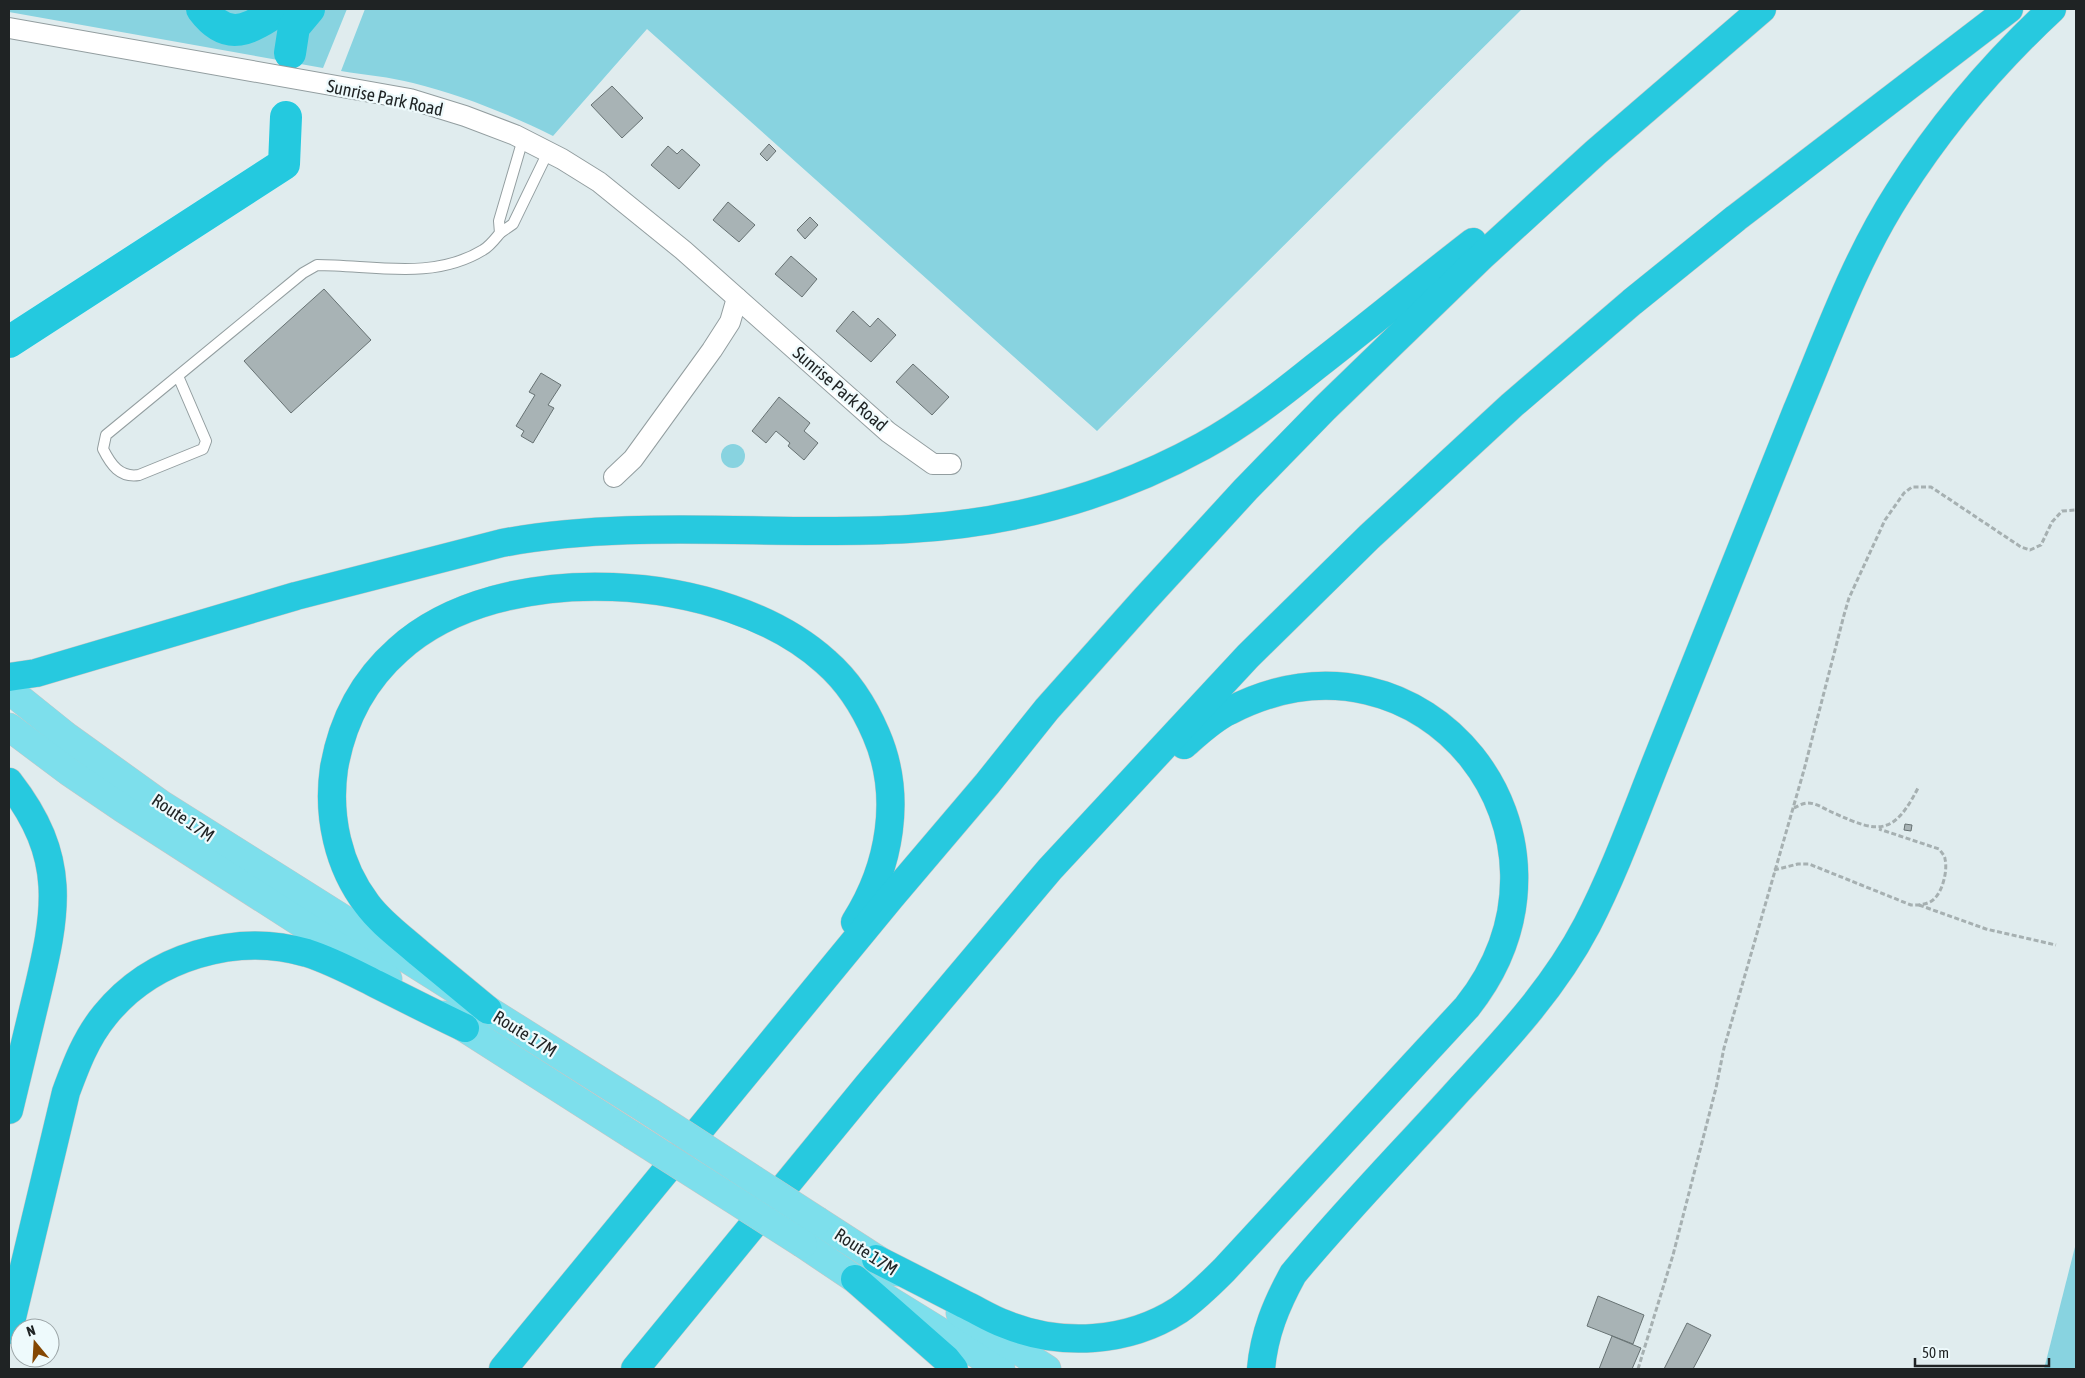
<svg xmlns="http://www.w3.org/2000/svg" width="2085" height="1378" viewBox="0 0 2085 1378" font-family="'Asap Condensed',sans-serif">
<style>
.green{fill:#88d3e0}
.lines{fill:none;stroke-linecap:round;stroke-linejoin:round}
.river{stroke:#24c9df;stroke-width:32}
.building{fill:#a8b3b5;stroke:#677273}
.lane-casing{stroke:#939ea0;stroke-width:12}
.street-casing{stroke:#939ea0;stroke-width:22}
.primary-casing{stroke:#c5c6c6;stroke-width:29}
.highway-casing{stroke:#c5c6c6;stroke-width:29}
.path{stroke:#a6b0b1;stroke-width:3;stroke-dasharray:5 2.5;stroke-linecap:butt}
.lane{stroke:#fff;stroke-width:10}
.street{stroke:#fff;stroke-width:20}
.primary{stroke:#7ddfec;stroke-width:28}
.highway{stroke:#27c9df;stroke-width:28}
.primary-bridge-casing{stroke:#c5c6c6;stroke-width:29;stroke-linecap:butt}
.primary-bridge{stroke:#7ddfec;stroke-width:28}
.labels{text-anchor:middle;stroke-width:4.5;stroke-linejoin:round;paint-order:stroke}
.street-label{font-size:18px;fill:#1f2324;stroke:#eefafc}
</style>
<rect width="100%" height="100%" fill="#e0ecee"/>
<g class="green">
<polygon points="9,9 347,9 323,68 9,12"/>
<path d="M 365,9 L 1522,9 L 1097,431 L 647,29 L 553,136 C 509,114 461,95 413,83 C 390,77 365,75 341,71 Z"/>
<circle cx="733" cy="456" r="12"/>
<polygon points="2076,1243 2076,1369 2044,1369"/>
</g>
<g class="lines">
<g class="river">
<path d="M 202,9 C 228,44 250,29 280,9"/>
<polyline points="290,53 294,27 309,9"/>
<polyline points="9,342 284,164 286,117"/>
</g>
</g>
<g class="building">
<polygon points="612,86 643,118 622,138 591,105"/>
<polygon points="769,144 776,151 767,161 760,154"/>
<polygon points="668,146 677,154 682,149 700,165 679,189 651,165"/>
<polygon points="728,202 755,225 739,242 713,220"/>
<polygon points="810,217 818,225 805,239 797,230"/>
<polygon points="791,256 817,279 802,297 775,274"/>
<polygon points="324,289 371,340 291,413 244,361"/>
<polygon points="853,311 870,327 878,318 896,335 871,362 836,331"/>
<polygon points="913,364 949,397 932,415 896,382"/>
<polygon points="541,373 561,385 548,405 554,408 533,443 521,436 524,431 516,426 535,395 529,392"/>
<polygon points="779,397 810,423 804,431 818,443 804,460 788,446 790,443 776,431 766,443 752,431"/>
<polygon points="1905,824 1912,825 1911,831 1904,830"/>
<polygon points="1598,1296 1644,1315 1633,1344 1587,1326"/>
<polygon points="1687,1323 1711,1335 1693,1369 1664,1369"/>
<polygon points="1612,1336 1641,1348 1632,1369 1599,1369"/>
</g>
<g class="lines">
<defs>
<g id="lane">
<polyline points="523,139 499,221 500,233 513,224 548,152"/>
<path d="M 178,376 L 206,441 L 203,449 L 139,475 C 120,478 111,465 103,449 L 106,435 L 303,273 L 317,265 C 372,265 433,281 483,250 C 490,246 495,239 500,233"/>
</g>
<g id="street">
<polyline points="9,28 410,99 465,116 515,135 562,159 599,182 683,250 888,432 933,464 951,464"/>
<polyline points="614,477 633,459 712,350 730,322 737,298"/>
</g>
<g id="primary">
<polyline points="9,690 65,735 161,804 650,1112"/>
<polyline points="9,727 69,772 122,808 388,979"/>
<polyline points="444,1015 632,1135"/>
<polyline points="818,1221 897,1272"/>
<polyline points="803,1244 855,1279 1001,1369"/>
<polyline points="960,1313 1047,1369"/>
</g>
<g id="highway">
<path d="M 9,677 L 36,673 L 296,596 L 502,543 C 636,518 774,537 909,529 C 1013,523 1112,496 1203,446 C 1243,424 1279,396 1315,367 C 1368,326 1420,283 1473,242"/>
<path d="M 9,782 C 68,858 57,911 36,998 C 27,1036 18,1073 9,1110"/>
<path d="M 488,1010 C 465,991 442,972 419,953 C 401,937 381,923 367,904 C 338,866 327,816 334,768 C 342,722 363,681 398,650 C 500,557 726,571 826,662 C 849,682 864,706 876,734 C 903,796 890,867 855,922"/>
<path d="M 876,1259 C 906,1274 935,1289 964,1304 C 977,1310 991,1319 1005,1324 C 1061,1347 1128,1343 1179,1310 C 1196,1298 1210,1284 1224,1270 L 1467,1007 C 1602,836 1424,610 1229,711 C 1212,719 1198,733 1184,745"/>
<polyline points="855,1279 946,1359 954,1369"/>
<path d="M 9,1330 L 66,1092 C 76,1065 86,1038 105,1015 C 152,957 236,932 307,953 C 332,961 354,973 376,984 C 406,999 435,1014 465,1028"/>
<polyline points="503,1369 891,897 987,784 1047,709 1146,598 1246,489 1325,408 1481,257 1596,152 1762,9"/>
<polyline points="635,1369 868,1085 1050,869 1248,656 1369,537 1512,405 1632,302 1736,218 2009,9"/>
<path d="M 1261,1369 C 1264,1334 1276,1305 1293,1274 C 1346,1210 1404,1151 1459,1090 C 1507,1038 1554,988 1587,925 C 1616,869 1637,809 1660,752 C 1706,638 1751,524 1797,410 C 1828,336 1855,260 1898,193 C 1941,125 1994,63 2052,9"/>
</g>
</defs>
<use href="#lane" class="lane-casing"/>
<use href="#street" class="street-casing"/>
<use href="#primary" class="primary-casing"/>
<use href="#highway" class="highway-casing"/>
<g class="path">
<path d="M 1794,808 C 1798,806 1803,803 1808,803 C 1817,803 1826,810 1834,813 C 1879,834 1894,835 1918,788"/>
<path d="M 1774,870 L 1798,864 L 1809,864 L 1911,905 C 1917,905 1924,905 1930,902 C 1942,896 1948,871 1945,859 C 1945,856 1942,853 1939,849 L 1879,829"/>
<polyline points="1919,905 1986,929 2056,945"/>
<polyline points="1638,1369 1673,1255 1716,1088 1724,1048 1804,770 1844,615 1849,598 1885,520 1904,493 1912,487 1931,487 2021,547 2030,550 2041,545 2052,522 2062,511 2076,510"/>
</g>
<use href="#lane" class="lane"/>
<use href="#street" class="street"/>
<use href="#primary" class="primary"/>
<use href="#highway" class="highway"/>
<defs>
<g id="primary-bridge">
<polyline points="650,1112 818,1221"/>
<polyline points="632,1135 803,1244"/>
</g>
</defs>
<use href="#primary-bridge" class="primary-bridge-casing"/>
<use href="#primary-bridge" class="primary-bridge"/>
</g>
<g class="labels">
<g class="street-label">
<text transform="translate(385 98) rotate(12)" y="6">Sunrise Park Road</text>
<text transform="translate(840 389) rotate(41)" y="6">Sunrise Park Road</text>
<text transform="translate(183 818) rotate(34)" y="6">Route 17M</text>
<text transform="translate(525 1034) rotate(32)" y="6">Route 17M</text>
<text transform="translate(866 1252) rotate(33)" y="6">Route 17M</text>
</g>
</g>
<rect width="2085" height="1378" fill="none" stroke="#1f2324" stroke-width="20"/>
<g transform="translate(35 1343) rotate(342)"><circle r="24" fill="#eefafc" stroke="#9ba4a6"/>
<path d="M0-4L9 19L0 12L-9 19Z" fill="#844703"/>
<text y="-8" font-size="14" font-weight="bold" text-anchor="middle" fill="#1f2324">N</text>
</g>
<path d="M1915 1358v8h134v-8" fill="none" stroke="#1f2324" stroke-width="2.5"/>
<text x="1922" y="1358" font-size="15" fill="#1f2324" stroke="#eefafc" stroke-width="4" paint-order="stroke">50 m</text>
</svg>
